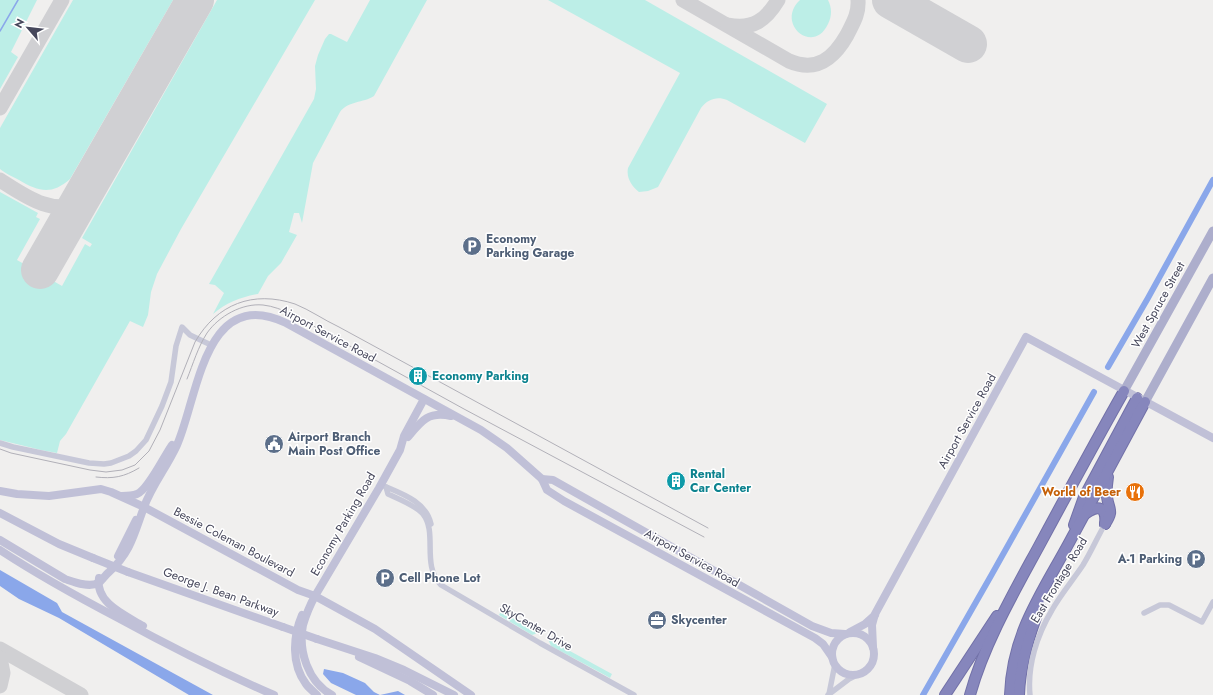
<svg xmlns="http://www.w3.org/2000/svg" width="1213" height="695" viewBox="0 0 1213 695" font-family="Jost,sans-serif">
<style>
.green{fill:#bceee7}
.water{fill:#8aa7ea}
.lines{fill:none;stroke-linecap:round;stroke-linejoin:round}
.stream{stroke:#8aa7ea;stroke-width:1.5}
.canal{stroke:#8aa7ea;stroke-width:6}
.taxiway{stroke:#d0d0d3;stroke-width:15}
.runway{stroke:#d0d0d3;stroke-width:38}
.highway-casing{stroke:#7271a8;stroke-width:12}
.street{stroke:#c7c8d8;stroke-width:5.5}
.secondary{stroke:#c0c0d7;stroke-width:8}
.primary{stroke:#adaecc;stroke-width:9}
.highway{stroke:#8686bc;stroke-width:10}
.tram{stroke:#b1b0b8;stroke-width:1}
.secondary-bridge{stroke:#c0c0d7;stroke-width:8}
.labels{text-anchor:middle;stroke-width:3;stroke-linejoin:round;paint-order:stroke}
.service-label{font-size:12px;font-weight:bold;fill:#4e5e75;stroke:#fff;text-anchor:start}
.street-label{font-size:12px;fill:#46475b;stroke:#fff}
.culture-label{font-size:12px;font-weight:bold;fill:#0d838f;stroke:#fff;text-anchor:start}
.food-label{font-size:12px;font-weight:bold;fill:#c56008;stroke:#fff;text-anchor:end}
</style>
<rect width="100%" height="100%" fill="#f0efee"/>
<g class="green">
<polygon points="0,0 37,0 11,52 18,57 0,89"/>
<path d="M 73,0 L 173,0 L 70,179 C 52,195 39,192 19,180 C 13,177 5,173 0,169 L 0,128 Z"/>
<polygon points="217,0 315,0 181,229 157,274 151,292 148,315 143,327 130,321 66,434 60,441 57,453 41,450 0,440 0,192 38,213 36,217 40,219 17,260 62,286 85,244 90,247 92,244 82,238"/>
<path d="M 370,0 L 427,0 L 374,96 C 363,103 348,101 340,112 L 313,163 L 302,223 L 299,213 L 294,213 L 289,232 L 297,235 L 281,263 L 268,276 L 258,294 C 241,297 226,303 213,314 L 224,293 L 215,285 L 209,284 L 314,99 L 316,89 L 315,66 L 318,55 L 325,39 L 329,34 L 331,34 L 347,42 Z"/>
<path d="M 548,0 L 645,0 L 827,104 L 805,143 L 727,100 C 717,96 708,99 701,108 L 658,187 L 648,191 L 639,192 C 632,186 626,178 628,168 L 680,73 Z"/>
<path d="M 800,0 L 828,0 C 832,8 832,16 828,24 C 813,56 775,23 800,0 Z"/>
<polygon points="502,612 538,633 532,635 499,615 500,613"/>
<polygon points="548,639 612,674 610,678 603,674 551,646"/>
</g>
<g class="water">
<polygon points="0,570 57,603 62,612 213,695 189,695 59,618 19,599 0,586"/>
<polygon points="324,669 343,673 365,683 374,692 380,695 398,691 405,695 356,695 331,683 323,674"/>
</g>
<g class="lines">
<polyline class="stream" points="0,31 18,0"/>
<g class="canal">
<polyline points="1108,367 1148,298 1213,180"/>
<polyline points="923,695 992,574 1094,392"/>
</g>
<g class="taxiway">
<path d="M 683,0 L 789,61 C 817,73 834,58 847,35 C 853,23 859,14 858,0"/>
<path d="M 728,25 C 753,30 766,20 778,0"/>
<polyline points="0,108 62,0"/>
<path d="M 0,180 C 22,194 56,219 81,200"/>
<polyline points="0,649 81,695"/>
<polyline points="0,658 3,673 0,686"/>
</g>
<g class="runway">
<polyline points="891,0 968,44"/>
<polyline points="40,270 195,0"/>
</g>
<defs>
<g id="highway">
<path d="M 1085,514 C 1098,504 1107,507 1105,524"/>
<path d="M 1105,524 C 1114,510 1109,511 1107,497 C 1106,490 1107,484 1108,477"/>
<polyline points="1074,525 1084,497 1137,398"/>
<polyline points="945,695 997,616"/>
<path d="M 970,695 C 984,644 1014,592 1039,546 C 1067,494 1095,442 1124,391"/>
<path d="M 1010,695 C 1012,633 1042,593 1070,541 C 1095,495 1120,449 1145,402"/>
<path d="M 1019,695 C 1020,664 1029,635 1040,607"/>
</g>
</defs>
<use href="#highway" class="highway-casing"/>
<g class="street">
<polyline points="0,443 13,447 89,463 104,464 111,463 129,456 136,451 146,440 162,406 171,382 176,346 182,327 190,335 211,345"/>
<path d="M 384,486 C 403,494 426,502 431,524"/>
<path d="M 386,487 L 388,494 C 399,499 415,505 423,514 C 438,533 421,565 441,585 L 540,643 L 634,695"/>
<polyline points="1144,613 1160,605 1169,605 1202,622 1213,602"/>
<polyline points="829,694 835,664"/>
<polyline points="828,695 849,679 857,675"/>
<path d="M 1030,695 C 1027,666 1037,635 1052,610 C 1061,594 1073,580 1083,565 C 1091,552 1097,538 1105,524"/>
</g>
<g class="secondary">
<path d="M 408,437 C 421,421 428,411 451,416"/>
<polyline points="542,479 553,480 812,626 831,633 845,634"/>
<polyline points="0,491 17,494 49,496 101,489 111,492 144,507 298,590 315,596 375,629 471,695"/>
<path d="M 122,496 C 127,496 132,496 137,494 C 148,490 164,456 172,445"/>
<polyline points="0,513 59,544 93,558"/>
<path d="M 0,540 L 65,579 C 74,582 89,588 98,583 C 102,581 105,575 109,572 C 131,552 134,534 144,507 C 152,485 167,467 177,445 C 198,398 204,284 286,323 L 481,430 L 507,448 L 542,479 L 547,490 L 564,501 L 815,638 L 823,644 L 832,657"/>
<path d="M 0,550 C 38,575 78,597 118,618 C 169,646 221,672 274,695"/>
<polyline points="118,556 136,520"/>
<polyline points="128,572 283,627"/>
<path d="M 99,578 C 95,603 125,615 143,626"/>
<path d="M 302,615 C 293,636 291,664 306,684 C 309,688 314,692 317,695"/>
<polyline points="850,632 865,624 875,615"/>
<circle cx="853" cy="654" r="21"/>
<polyline points="317,639 375,658 404,670 454,695"/>
<polyline points="873,647 872,625 875,614 1026,337 1213,438"/>
<polyline points="359,657 410,681 433,695"/>
<path d="M 332,695 C 308,682 298,651 303,625 C 306,615 310,605 315,596 L 379,488 L 400,450 L 404,436 L 424,399"/>
</g>
<g class="primary">
<polyline points="1124,391 1213,231"/>
<polyline points="1145,402 1213,278"/>
</g>
<use href="#highway" class="highway"/>
<g class="tram">
<path d="M 187,379 C 193,364 198,347 207,333 C 219,316 242,303 263,305 C 273,306 282,310 290,313 L 464,409 L 704,537"/>
<path d="M 0,449 L 11,453 L 90,470 L 106,472 L 122,470 L 135,465 L 149,451 L 160,430 L 195,342 C 217,304 253,290 295,304 C 310,310 324,320 339,327 L 708,528"/>
<path d="M 96,477 C 113,479 124,477 139,468"/>
</g>
<g class="secondary-bridge">
<polyline points="93,558 128,572"/>
<polyline points="283,627 317,639"/>
</g>
</g>
<defs>
<symbol id="parking-disc" viewBox="-11 -11 22 22"><circle r="9.5" fill="#5c6f8a" stroke="#fff"/><path d="M-3.5-5.5H1a3.5 3.5 0 0 1 0 7H-1V5.5H-3.5ZM-1-3.4V-.6H.8a1.4 1.4 0 0 0 0-2.8Z" fill="#fff"/></symbol>
<symbol id="building-disc" viewBox="-11 -11 22 22"><circle r="9.5" fill="#0f9aa8" stroke="#fff"/><path d="M-4-6H4V6H1V3H-1V6H-4ZM-2.5-4.3h1.7v1.8h-1.7ZM.8-4.3h1.7v1.8H.8ZM-2.5-1h1.7V.8h-1.7ZM.8-1h1.7V.8H.8Z" fill="#fff"/></symbol>
<symbol id="civic-disc" viewBox="-11 -11 22 22"><circle r="9.5" fill="#5c6f8a" stroke="#fff"/><path d="M-.6-6.5H3V-4.5H.6V-3L4-1V1h2V6H-6V1h2V-1L-.6-3ZM-1.2 2.5V6h2.4V2.5Z" fill="#fff"/></symbol>
<symbol id="restaurant-disc" viewBox="-11 -11 22 22"><circle r="9.5" fill="#e8710a" stroke="#fff"/><path d="M-5-6h1v4h1v-4h1v4h1v-4h1v5L-1.5 .5V6h-2V.5L-5-1ZM5-6V6H3V1.5H1.5Q1.5-4 5-6Z" fill="#fff"/></symbol>
<symbol id="office-disc" viewBox="-11 -11 22 22"><circle r="9.5" fill="#5c6f8a" stroke="#fff"/><path d="M-6-3h4V-5.5h4V-3h4V5H-6ZM-1-4.5V-3h2v-1.5ZM-6 0V1H6V0Z" fill="#fff"/></symbol>
</defs>
<g fill-rule="evenodd">
<use href="#parking-disc" x="461" y="235" width="22" height="22"/>
<use href="#building-disc" x="407" y="365" width="22" height="22"/>
<use href="#civic-disc" x="263" y="433" width="22" height="22"/>
<use href="#building-disc" x="665" y="470" width="22" height="22"/>
<use href="#restaurant-disc" x="1124" y="481" width="22" height="22"/>
<use href="#parking-disc" x="1185" y="548" width="22" height="22"/>
<use href="#parking-disc" x="374" y="567" width="22" height="22"/>
<use href="#office-disc" x="646" y="609" width="22" height="22"/>
</g>
<g class="labels">
<g class="service-label">
<text x="486" y="243">Economy<tspan x="486" dy="14">Parking Garage</tspan></text>
<text x="288" y="441">Airport Branch<tspan x="288" dy="14">Main Post Office</tspan></text>
<text x="1182" y="563" text-anchor="end">A-1 Parking</text>
<text x="399" y="582">Cell Phone Lot</text>
<text x="671" y="624">Skycenter</text>
</g>
<g class="street-label">
<text transform="translate(1158 305) rotate(-61)" y="4">West Spruce Street</text>
<text transform="translate(328 334) rotate(28)" y="4">Airport Service Road</text>
<text transform="translate(967 421) rotate(-61)" y="4">Airport Service Road</text>
<text transform="translate(343 524) rotate(-60)" y="4">Economy Parking Road</text>
<text transform="translate(234 542) rotate(28)" y="4">Bessie Coleman Boulevard</text>
<text transform="translate(692 558) rotate(29)" y="4">Airport Service Road</text>
<text transform="translate(1059 580) rotate(-59)" y="4">East Frontage Road</text>
<text transform="translate(221 592) rotate(20)" y="4">George J. Bean Parkway</text>
<text transform="translate(536 627) rotate(30)" y="4">SkyCenter Drive</text>
</g>
<g class="culture-label">
<text x="432" y="380">Economy Parking</text>
<text x="690" y="478">Rental<tspan x="690" dy="14">Car Center</tspan></text>
</g>
<g class="food-label">
<text x="1121" y="496">World of Beer</text>
</g>
</g>
<g transform="translate(28 28) rotate(298)" stroke="#ffffff" stroke-width="3" paint-order="stroke">
<path d="M0-3L7 15L0 10L-7 15Z" fill="#46475b"/>
<text y="-6" font-size="11" font-weight="bold" text-anchor="middle" fill="#46475b">N</text>
</g>
</svg>
